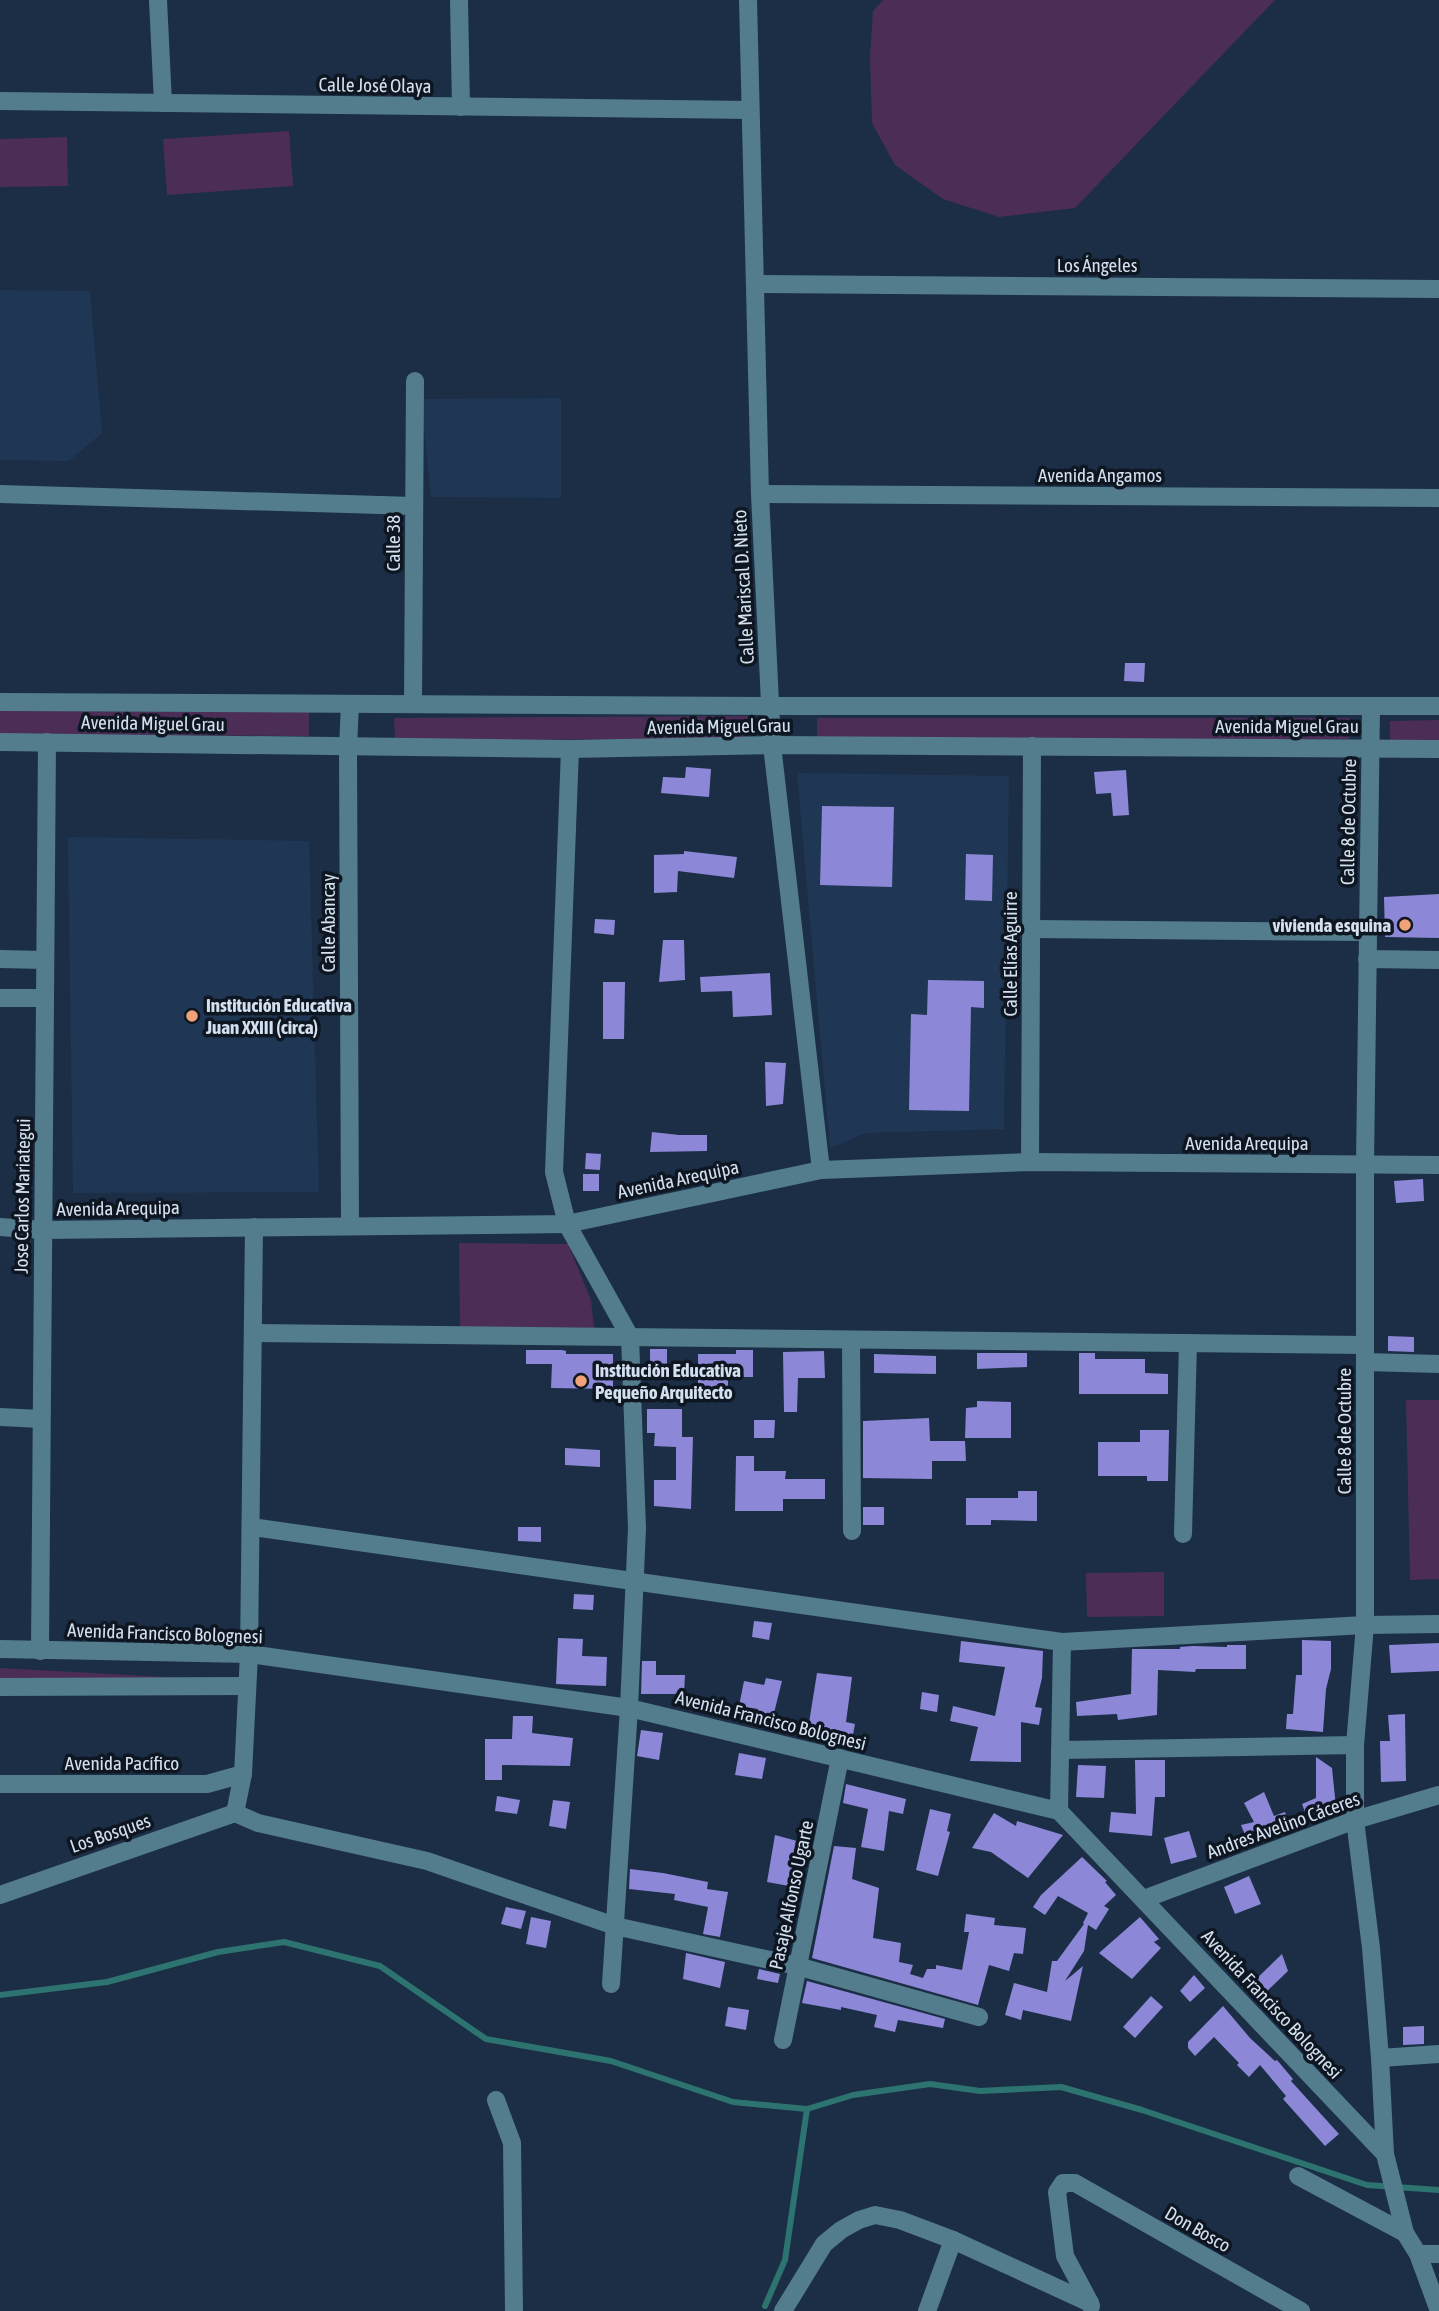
<svg xmlns="http://www.w3.org/2000/svg" width="1439" height="2311" viewBox="0 0 1439 2311" font-family="'Asap Condensed',sans-serif">
<style>
.built{fill:#1f3754}
.green{fill:#4b2d56}
.lines{fill:none;stroke-linecap:round;stroke-linejoin:round}
.stream{stroke:#2d736f;stroke-width:6}
.building{fill:#8c88d7}
.minor{stroke:#537d8c;stroke-width:18}
.poi-dot{fill:#efa377;stroke:#0e1621;stroke-width:2.5}
.labels{text-anchor:middle;stroke-width:7;stroke-linejoin:round;paint-order:stroke}
.street-label{font-size:19px;fill:#d4e0f0;stroke:#0e1621}
.poi-label{font-size:19px;font-weight:bold;fill:#d4e0f0;stroke:#0e1621;text-anchor:start}
</style>
<rect width="100%" height="100%" fill="#1b2e46"/>
<g class="built">
<polygon points="0,290 90,291 102,433 69,461 0,460"/>
<polygon points="561,398 561,498 431,497 421,399"/>
<polygon points="797,773 1009,776 1004,1129 866,1133 830,1148"/>
<polygon points="68,837 309,841 319,1192 73,1193"/>
</g>
<g class="green">
<polygon points="883,0 1275,0 1075,208 999,217 943,199 895,165 872,123 870,58 873,11"/>
<polygon points="289,131 293,186 167,195 163,139"/>
<polygon points="67,137 68,186 0,187 0,139"/>
<polygon points="0,711 309,712 309,736 0,734"/>
<polygon points="748,716 748,738 395,741 394,718"/>
<rect x="817" y="718" width="532" height="21"/>
<polygon points="1439,720 1439,740 1390,740 1390,721"/>
<polygon points="459,1243 568,1244 591,1300 594,1328 460,1327"/>
<polygon points="1406,1400 1439,1400 1439,1579 1410,1580"/>
<polygon points="1164,1572 1164,1616 1087,1617 1086,1573"/>
<polygon points="0,1668 221,1680 0,1679"/>
</g>
<g class="lines">
<g class="stream">
<polyline points="0,1995 107,1982 218,1952 284,1942 380,1966 486,2039 611,2061 733,2102 807,2109 853,2095 930,2084 980,2091 1061,2087 1142,2110 1367,2185 1439,2190"/>
<polyline points="765,2306 785,2260 807,2109"/>
</g>
</g>
<g class="building">
<polygon points="1125,663 1145,663 1144,682 1124,681"/>
<polygon points="686,767 711,769 709,797 661,793 663,777 685,778"/>
<polygon points="1126,770 1129,815 1113,816 1111,793 1096,794 1094,772"/>
<polygon points="822,806 894,807 892,887 820,885"/>
<polygon points="684,851 737,857 734,878 678,871 677,892 654,893 654,855 684,854"/>
<polygon points="966,854 993,855 992,901 965,900"/>
<polygon points="1439,894 1439,938 1385,937 1384,897"/>
<polygon points="595,919 615,920 614,935 594,933"/>
<polygon points="663,940 684,940 685,980 659,982"/>
<polygon points="770,973 772,1015 733,1017 732,991 701,992 700,977"/>
<polygon points="928,980 984,981 984,1008 971,1007 969,1111 909,1110 911,1014 927,1015"/>
<polygon points="603,982 625,982 624,1039 603,1039"/>
<polygon points="765,1062 786,1063 783,1104 766,1106"/>
<polygon points="652,1132 679,1135 707,1135 707,1151 650,1152"/>
<polygon points="586,1153 601,1154 600,1170 585,1169"/>
<rect x="583" y="1174" width="16" height="17"/>
<polygon points="1423,1179 1424,1201 1396,1203 1394,1181"/>
<polygon points="1388,1336 1414,1337 1414,1352 1388,1351"/>
<rect x="650" y="1349" width="17" height="24"/>
<polygon points="526,1350 562,1350 566,1351 566,1354 613,1354 613,1389 551,1388 552,1364 526,1364"/>
<polygon points="736,1350 753,1350 753,1377 728,1377 728,1391 698,1391 698,1354 736,1354"/>
<polygon points="824,1351 825,1378 798,1378 797,1412 784,1412 783,1352"/>
<polygon points="977,1353 1027,1353 1027,1367 977,1369"/>
<polygon points="1079,1353 1095,1353 1095,1359 1145,1359 1145,1373 1168,1374 1168,1394 1079,1394"/>
<polygon points="874,1354 936,1356 936,1374 874,1373"/>
<polygon points="977,1401 1011,1402 1011,1438 965,1438 966,1408 977,1407"/>
<polygon points="647,1409 682,1409 682,1437 693,1437 691,1509 654,1506 654,1480 676,1480 676,1447 654,1446 655,1433 647,1433"/>
<polygon points="929,1418 930,1441 965,1441 966,1461 932,1461 932,1479 863,1478 863,1421"/>
<polygon points="754,1420 775,1420 774,1438 754,1438"/>
<polygon points="1140,1430 1169,1430 1168,1481 1147,1481 1147,1476 1098,1476 1098,1442 1140,1442"/>
<polygon points="565,1448 600,1450 600,1467 565,1465"/>
<polygon points="736,1456 754,1456 754,1471 786,1471 785,1479 825,1479 825,1499 783,1499 783,1511 735,1511"/>
<polygon points="1018,1491 1037,1491 1037,1521 991,1520 991,1525 966,1525 966,1498 1018,1498"/>
<rect x="863" y="1507" width="21" height="18"/>
<polygon points="518,1527 541,1527 541,1542 518,1541"/>
<polygon points="574,1594 594,1595 593,1610 573,1609"/>
<polygon points="754,1621 772,1623 769,1640 752,1637"/>
<polygon points="558,1638 583,1639 582,1656 607,1657 606,1686 556,1684"/>
<polygon points="1302,1640 1331,1641 1331,1669 1326,1689 1323,1732 1286,1729 1287,1714 1293,1714 1296,1675 1302,1675"/>
<polygon points="961,1641 1043,1651 1042,1678 1035,1707 1042,1708 1039,1725 1021,1722 1021,1762 970,1761 978,1727 950,1721 953,1706 995,1716 1005,1667 959,1662"/>
<polygon points="1439,1643 1439,1671 1391,1673 1389,1645"/>
<polygon points="1227,1645 1246,1645 1246,1669 1196,1669 1195,1672 1158,1670 1157,1715 1118,1720 1117,1714 1077,1716 1076,1702 1131,1694 1132,1649 1180,1649 1180,1647 1193,1646 1227,1647"/>
<polygon points="642,1661 656,1661 656,1675 685,1675 684,1694 641,1694"/>
<polygon points="817,1673 852,1677 846,1722 855,1724 852,1740 834,1736 835,1733 808,1729"/>
<polygon points="766,1678 782,1681 772,1721 756,1718 758,1709 739,1706 744,1681 764,1685"/>
<polygon points="922,1692 939,1695 937,1712 920,1709"/>
<polygon points="1405,1714 1406,1781 1381,1782 1380,1741 1390,1741 1388,1715"/>
<polygon points="513,1716 533,1716 532,1733 573,1738 570,1766 502,1765 502,1780 485,1780 485,1739 512,1739"/>
<polygon points="641,1730 663,1733 659,1760 637,1756"/>
<polygon points="739,1753 766,1758 762,1779 735,1775"/>
<polygon points="1316,1757 1332,1768 1336,1807 1306,1815 1302,1804 1316,1798"/>
<polygon points="1135,1760 1165,1760 1165,1797 1155,1797 1152,1836 1109,1832 1111,1812 1136,1814"/>
<polygon points="1078,1765 1106,1766 1104,1798 1076,1797"/>
<polygon points="846,1784 906,1799 903,1814 889,1811 884,1851 861,1847 868,1809 843,1803"/>
<polygon points="1264,1792 1274,1816 1285,1812 1289,1823 1247,1840 1241,1825 1254,1822 1244,1803"/>
<polygon points="497,1796 520,1800 517,1814 495,1811"/>
<polygon points="553,1800 570,1802 566,1829 549,1826"/>
<polygon points="930,1809 951,1814 947,1831 950,1832 938,1876 916,1870"/>
<polygon points="994,1813 1016,1826 1017,1821 1063,1835 1028,1878 991,1852 972,1848"/>
<polygon points="1189,1831 1197,1857 1171,1864 1164,1838"/>
<polygon points="775,1835 797,1841 789,1886 767,1882"/>
<polygon points="834,1846 856,1848 852,1879 879,1888 873,1938 901,1943 899,1962 913,1965 910,1974 923,1978 927,1969 936,1969 936,1965 962,1970 969,1932 964,1932 966,1914 995,1918 994,1925 1026,1928 1023,1954 1014,1953 1009,1971 989,1965 978,2005 812,1958"/>
<polygon points="1082,1857 1107,1881 1105,1882 1116,1895 1104,1906 1109,1909 1096,1930 1088,1925 1084,1951 1065,1981 1083,1966 1071,2021 1023,2010 1021,2020 1005,2015 1014,1983 1047,1992 1052,1961 1057,1961 1084,1924 1083,1923 1088,1913 1058,1896 1045,1915 1033,1907 1041,1895"/>
<polygon points="630,1869 663,1873 708,1882 707,1889 728,1892 720,1937 703,1934 708,1907 674,1900 675,1894 629,1889"/>
<polygon points="1249,1876 1261,1904 1235,1914 1224,1887"/>
<polygon points="506,1907 526,1911 521,1929 501,1924"/>
<polygon points="531,1917 551,1921 546,1948 526,1944"/>
<polygon points="1140,1917 1159,1939 1154,1942 1161,1948 1132,1979 1099,1953"/>
<polygon points="686,1953 725,1962 720,1988 683,1979"/>
<polygon points="1282,1954 1288,1971 1264,1994 1253,1982"/>
<polygon points="759,1969 780,1974 778,1983 757,1979"/>
<polygon points="1194,1975 1205,1988 1190,2002 1180,1991"/>
<polygon points="807,1981 945,2019 943,2028 898,2020 895,2032 874,2027 877,2015 841,2007 841,2010 802,2003"/>
<polygon points="1151,1996 1163,2007 1135,2038 1123,2027"/>
<polygon points="1223,2006 1250,2038 1275,2061 1277,2060 1293,2079 1291,2081 1339,2134 1325,2146 1283,2099 1286,2096 1260,2065 1249,2077 1237,2065 1239,2063 1214,2037 1195,2056 1188,2048 1188,2042"/>
<polygon points="728,2007 749,2010 746,2030 725,2026"/>
<polygon points="1424,2026 1424,2044 1403,2045 1403,2027"/>
</g>
<g class="lines">
<g class="minor">
<polyline points="158,0 163,103"/>
<polyline points="459,0 461,107"/>
<polyline points="748,0 760,494 772,745 821,1170"/>
<polyline points="0,101 750,110"/>
<polyline points="755,284 1439,289"/>
<polyline points="0,494 414,506"/>
<polyline points="760,494 1439,498"/>
<polyline points="0,702 770,706 1439,706"/>
<polyline points="413,704 415,381"/>
<polyline points="1371,707 1365,1165 1365,1625 1355,1745 1355,1820 1371,1948 1380,2058 1385,2154 1405,2233 1418,2254 1439,2311"/>
<polyline points="0,742 570,749 772,745 1439,749"/>
<polyline points="570,749 554,1172 567,1224 630,1337 637,1528 629,1708 611,1984"/>
<polyline points="1032,929 1367,932"/>
<polyline points="0,959 45,960"/>
<polyline points="1367,959 1439,960"/>
<polyline points="0,998 45,998"/>
<polyline points="1030,1162 1032,746"/>
<polyline points="350,1226 348,747 350,704"/>
<polyline points="0,1227 43,1230 567,1224 821,1170 1030,1162 1439,1165"/>
<polyline points="254,1333 1365,1345"/>
<polyline points="851,1340 852,1531"/>
<polyline points="1365,1362 1439,1364"/>
<polyline points="0,1417 41,1419"/>
<polyline points="252,1527 1062,1642 1365,1625 1439,1624"/>
<polyline points="1183,1534 1188,1343"/>
<polyline points="0,1649 249,1654 629,1708 1059,1811 1385,2154"/>
<polyline points="40,1651 47,742"/>
<polyline points="0,1687 247,1686"/>
<polyline points="1060,1750 1355,1745"/>
<polyline points="0,1784 207,1784 243,1774"/>
<polyline points="1059,1811 1062,1642"/>
<polyline points="235,1813 258,1823 427,1861 615,1926 797,1966 979,2017"/>
<polyline points="235,1813 243,1774 249,1654 254,1227"/>
<polyline points="0,1895 235,1813"/>
<polyline points="1144,1899 1355,1820 1439,1795"/>
<polyline points="783,2040 840,1758"/>
<polyline points="1380,2058 1439,2054"/>
<polyline points="496,2100 512,2143 514,2311"/>
<polyline points="1298,2176 1405,2233"/>
<polyline points="1418,2254 1439,2254"/>
<polyline points="1090,2303 1065,2256 1057,2192 1063,2183 1075,2183 1301,2311"/>
<polyline points="783,2311 824,2244 841,2230 859,2220 875,2215 900,2220 953,2240 1090,2303 1091,2306"/>
<polyline points="927,2311 953,2240"/>
</g>
</g>
<g class="poi-dot">
<circle cx="1405" cy="925" r="7"/>
<circle cx="192" cy="1016" r="7"/>
<circle cx="581" cy="1381" r="7"/>
</g>
<g class="labels">
<g class="street-label">
<text transform="translate(375 85) rotate(1)" y="7">Calle José Olaya</text>
<text x="1097" y="272">Los Ángeles</text>
<text x="1100" y="482">Avenida Angamos</text>
<text transform="translate(393 543) rotate(-90)" y="7">Calle 38</text>
<text transform="translate(743 587) rotate(-93)" y="7">Calle Mariscal D. Nieto</text>
<text transform="translate(153 723) rotate(1)" y="7">Avenida Miguel Grau</text>
<text transform="translate(719 726) rotate(-1)" y="7">Avenida Miguel Grau</text>
<text x="1287" y="733">Avenida Miguel Grau</text>
<text transform="translate(1348 822) rotate(-89)" y="7">Calle 8 de Octubre</text>
<text transform="translate(328 923) rotate(-90)" y="7">Calle Abancay</text>
<text transform="translate(1010 954) rotate(-90)" y="7">Calle Elías Aguirre</text>
<text x="1247" y="1150">Avenida Arequipa</text>
<text transform="translate(678 1179) rotate(-12)" y="7">Avenida Arequipa</text>
<text transform="translate(22 1196) rotate(-89)" y="7">Jose Carlos Mariategui</text>
<text transform="translate(118 1208) rotate(-1)" y="7">Avenida Arequipa</text>
<text transform="translate(1344 1431) rotate(-90)" y="7">Calle 8 de Octubre</text>
<text transform="translate(165 1633) rotate(2)" y="7">Avenida Francisco Bolognesi</text>
<text transform="translate(771 1720) rotate(14)" y="7">Avenida Francisco Bolognesi</text>
<text x="122" y="1770">Avenida Pacífico</text>
<text transform="translate(1283 1825) rotate(-20)" y="7">Andres Avelino Cáceres</text>
<text transform="translate(110 1833) rotate(-19)" y="7">Los Bosques</text>
<text transform="translate(791 1895) rotate(-78)" y="7">Pasaje Alfonso Ugarte</text>
<text transform="translate(1272 2004) rotate(47)" y="7">Avenida Francisco Bolognesi</text>
<text transform="translate(1198 2229) rotate(30)" y="7">Don Bosco</text>
</g>
<g class="poi-label">
<text x="1391" y="932" text-anchor="end">vivienda esquina</text>
<text x="206" y="1012">Institución Educativa<tspan x="206" dy="22">Juan XXIII (circa)</tspan></text>
<text x="595" y="1377">Institución Educativa<tspan x="595" dy="22">Pequeño Arquitecto</tspan></text>
</g>
</g>
</svg>
